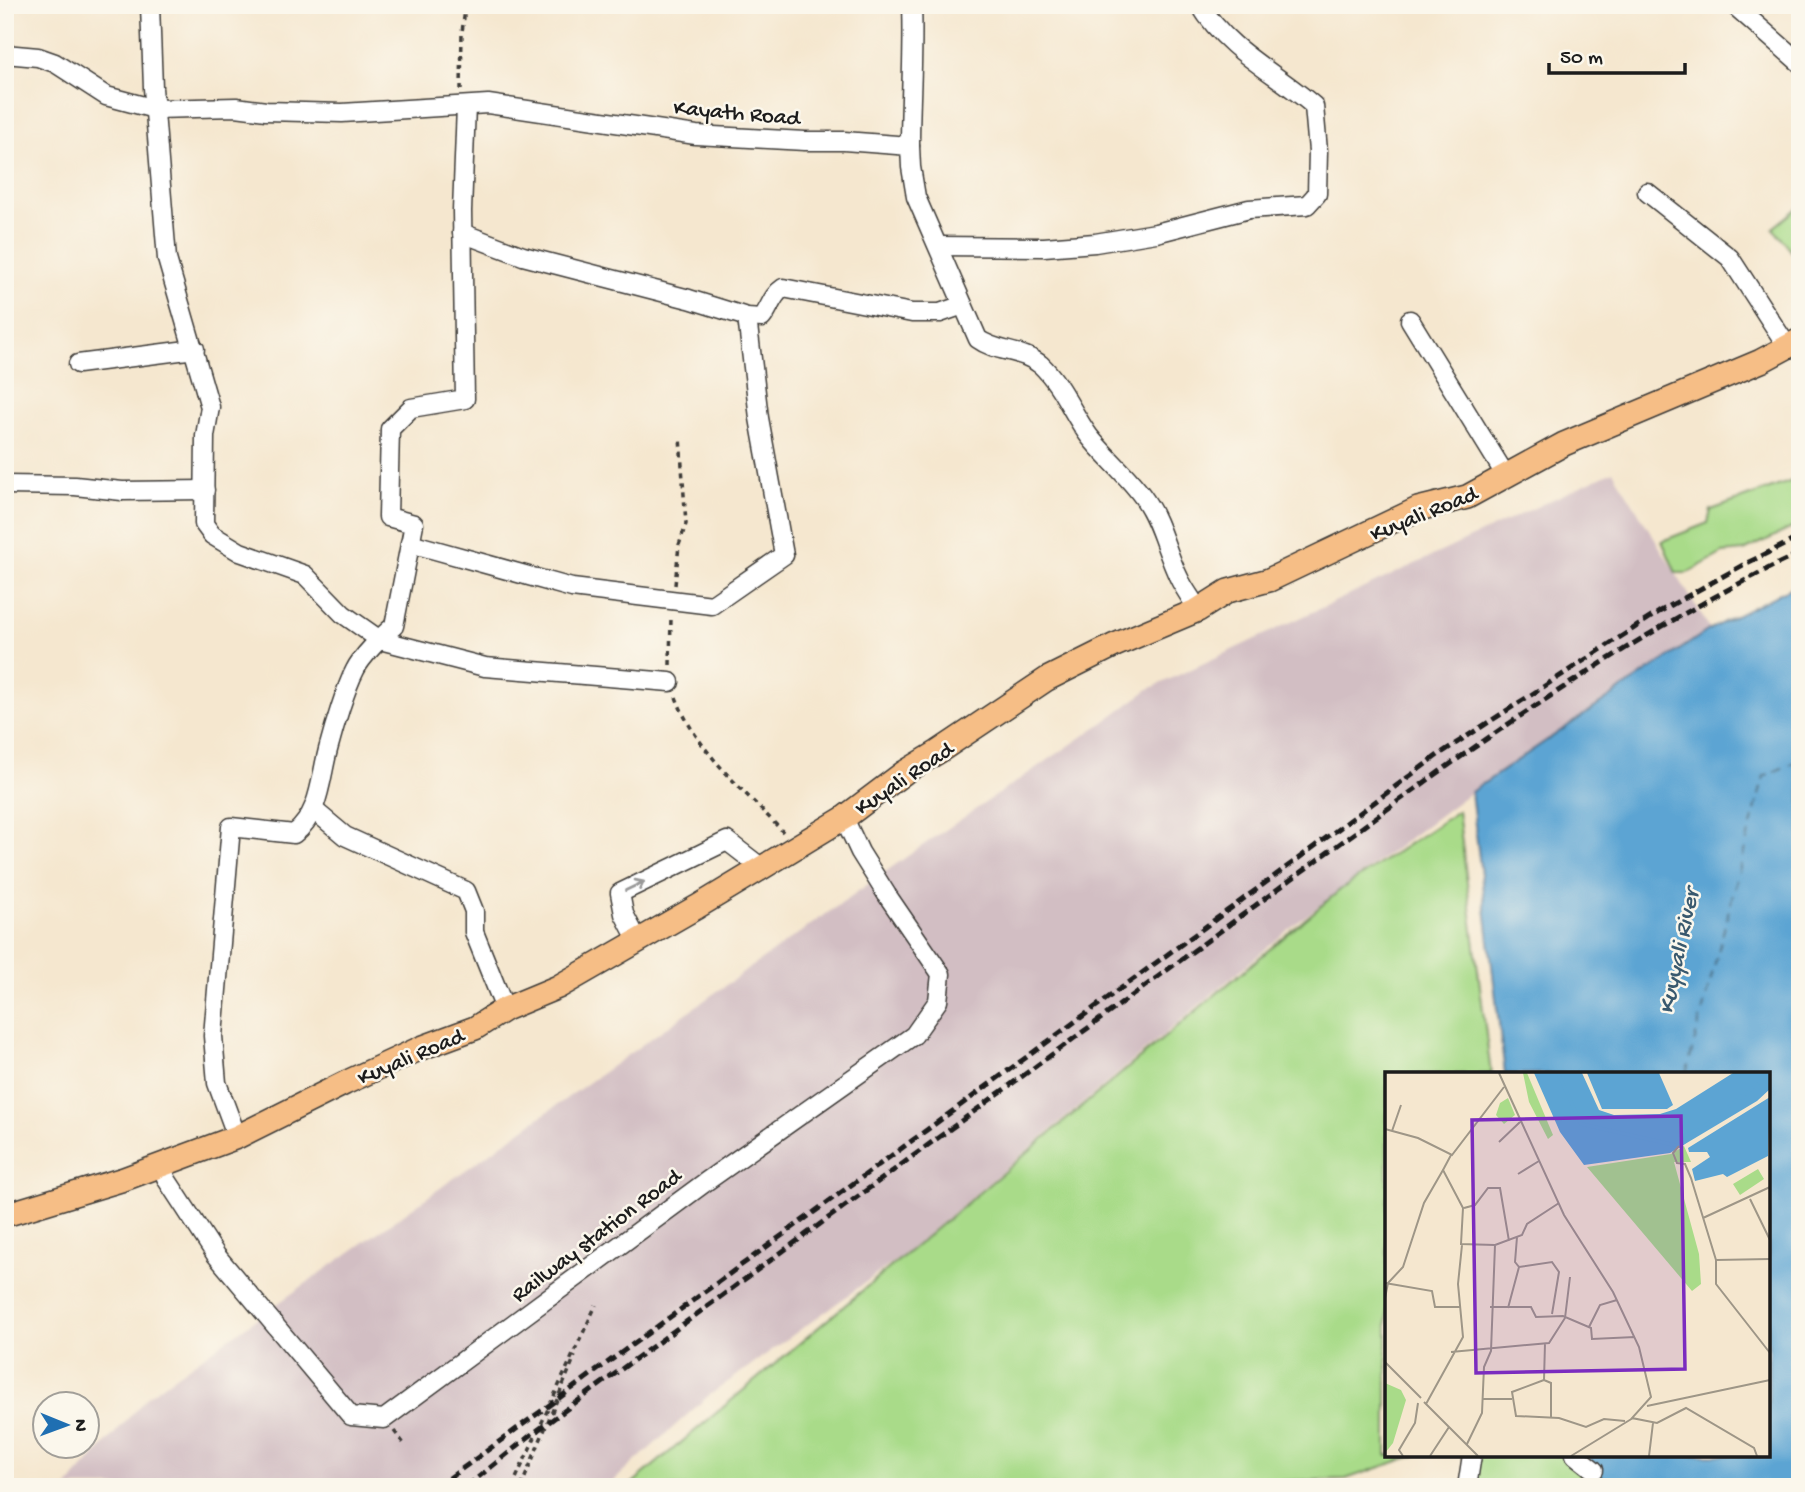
<svg xmlns="http://www.w3.org/2000/svg" width="1805" height="1492" viewBox="0 0 1805 1492" font-family="'Gochi Hand',sans-serif">
<style>
.industrial{fill:#d2bec3}
.green{fill:#a9db89;stroke:#627c52;stroke-width:2}
.water{fill:#5ca4d3;stroke:#3c6078;stroke-width:2}
.lines{fill:none;stroke-linecap:round;stroke-linejoin:round}
.ferry{stroke:#39596e;stroke-width:2;stroke-dasharray:9 7;stroke-linecap:butt}
.minor-casing{stroke:#3d3a37;stroke-width:21}
.major-casing{stroke:#3d3a37;stroke-width:26}
.path{stroke:#3d3a37;stroke-width:3.5;stroke-dasharray:5 5;stroke-linecap:butt}
.minor{stroke:#fff;stroke-width:18}
.major{stroke:#f6be86;stroke-width:23}
.rail{stroke:#1c1c1c;stroke-width:5;stroke-dasharray:10 5;stroke-linecap:butt}
.oneway{stroke:#999}
.labels{text-anchor:middle;stroke-width:5;stroke-linejoin:round;paint-order:stroke}
.street-label{font-size:23px;fill:#1c1c1c;stroke:#fbf7ec}
.water-label{font-size:24px;font-style:italic;fill:#39596e;stroke:#fbf7ec}
.inset-river{fill:none;stroke:#5ca4d3;stroke-width:3.5}
.inset-road{fill:none;stroke:#9e9687;stroke-width:2}
.view{fill:#7b2cbf;fill-opacity:0.15;stroke:#7b2cbf;stroke-width:3.5}
.inset-edge{fill:none;stroke:#1c1c1c;stroke-width:3.5}
</style>
<rect width="100%" height="100%" fill="#fbf7ec"/>
<filter id="ink" filterUnits="userSpaceOnUse"><feTurbulence type="fractalNoise" baseFrequency=".0143" numOctaves="2"/><feDisplacementMap in="SourceGraphic" scale="14" xChannelSelector="R" yChannelSelector="G"/><feConvolveMatrix kernelMatrix="1 2 1 2 8 2 1 2 1" color-interpolation-filters="sRGB"/></filter>
<filter id="wash" filterUnits="userSpaceOnUse"><feTurbulence type="fractalNoise" baseFrequency=".00686" numOctaves="4" result="noise"/><feDisplacementMap in="SourceGraphic" scale="28" xChannelSelector="R" yChannelSelector="G"/><feGaussianBlur stdDeviation="1.57" result="paint"/><feColorMatrix in="noise" values="0 0 0 0 0 0 0 0 0 0 0 0 0 0 0 0 0 1.4 0 .05"/><feComposite in="paint" operator="in"/></filter>
<g filter="url(#wash)">
<rect width="100%" height="100%" fill="#f5e7cf"/>
<polygon class="industrial" points="1613,471 1710,629 1471,792 1295,924 898,1259 707,1397 607,1487 67,1487 149,1395 919,848 1101,724 1149,689"/>
<g class="green">
<polygon points="1800,206 1800,262 1773,228"/>
<polygon points="1800,478 1800,524 1744,551 1723,553 1687,573 1676,573 1662,541 1708,523 1711,510"/>
<polygon points="1458,811 1491,1074 1387,1074 1387,1455 1416,1455 1346,1479 1250,1482 1236,1487 628,1487 1340,890"/>
<polygon points="1480,1455 1577,1455 1584,1487 1473,1487"/>
</g>
<polygon class="water" points="1800,583 1800,1487 1601,1487 1588,1455 1768,1455 1768,1074 1505,1074 1471,792 1710,629"/>
<g class="lines">
<g class="ferry">
<polyline points="1686,1074 1764,776 1800,760"/>
<polyline points="1598,1476 1607,1487"/>
</g>
</g>
</g>
<g filter="url(#ink)">
<g class="lines">
<defs>
<g id="minor">
<polyline points="150,5 153,88 167,259 210,407 205,436 204,524 212,535 240,552 305,575 343,614 380,640 485,667 670,682"/>
<polyline points="1734,5 1800,63"/>
<path d="M 5,54 L 38,57 L 55,63 L 106,96 L 155,109 L 236,107 L 266,111 L 342,113 L 488,104 L 696,135 L 805,141 L 844,141 L 910,146 L 911,167 L 916,197 L 978,339 C 997,353 1022,349 1041,365 C 1062,385 1072,413 1089,436 C 1106,458 1129,476 1145,500 C 1161,523 1166,552 1179,578 C 1184,589 1192,599 1198,610"/>
<path d="M 910,146 C 910,99 914,53 912,5"/>
<polyline points="1647,192 1730,258 1787,346"/>
<path d="M 462,233 L 523,256 L 689,299 L 747,317 L 762,318 C 770,308 772,295 783,288 L 912,313 L 940,313 L 963,305"/>
<path d="M 938,246 L 1044,247 L 1095,243 L 1156,233 L 1249,209 L 1307,205 L 1317,194 L 1318,151 L 1314,106 C 1275,72 1228,51 1200,5"/>
<polyline points="1410,320 1506,476"/>
<polyline points="78,364 195,349"/>
<polyline points="5,485 75,486 122,491 205,490"/>
<polyline points="410,543 572,588 712,605 784,555 759,418 747,317"/>
<polyline points="314,810 345,836 466,891 474,911 474,932 505,1009"/>
<polyline points="638,941 624,914 620,893 727,841 762,868"/>
<path d="M 237,1137 L 217,1083 L 213,1036 L 231,827 L 294,834 C 321,813 320,777 329,746 C 334,727 346,687 355,670 C 361,657 383,635 394,626 L 414,524 L 388,517 L 390,429 L 411,408 L 465,399 L 462,211 L 466,106"/>
<polyline points="161,1165 167,1180 216,1255 351,1416 384,1419 707,1181 914,1035 938,1001 941,974 887,895 860,852 844,818"/>
<polyline points="1575,1455 1594,1470"/>
<polyline points="1467,1487 1472,1455"/>
</g>
<polyline id="major" points="5,1215 124,1179 237,1137 345,1083 421,1048 475,1028 505,1009 558,987 697,907 844,818 905,772 938,752 1047,679 1115,645 1198,610 1228,591 1269,580 1418,509 1467,497 1564,444 1761,361 1800,340"/>
</defs>
<use href="#minor" class="minor-casing"/>
<use href="#major" class="major-casing"/>
<g class="path">
<polyline points="461,90 462,32 465,10 517,8 540,5"/>
<polyline points="675,585 679,545 686,524 680,437"/>
<polyline points="670,665 671,617"/>
<path d="M 676,697 C 695,750 745,791 783,832"/>
<polyline points="394,1431 405,1445"/>
<polyline points="512,1487 596,1305"/>
<polyline points="521,1487 575,1356"/>
</g>
<use href="#minor" class="minor"/>
<use href="#major" class="major"/>
<g class="rail">
<polyline points="437,1487 1253,892 1438,755 1659,612 1743,565 1800,537"/>
<path d="M 466,1487 L 531,1435 C 759,1269 987,1102 1215,935 C 1403,798 1589,654 1800,553"/>
</g>
</g>
<defs><path id="oneway-shaft" d="M-6 0H5M1.5-3L5.5 0L1.5 3" fill="none" stroke-width="1.6" stroke-linecap="round" stroke-linejoin="round" transform="scale(1.75)"/></defs>
<use class="oneway" href="#oneway-shaft" transform="translate(635 886) rotate(-26)"/>
</g>
<g class="labels">
<g class="street-label">
<text transform="translate(737 111) rotate(5)" y="8">Kayath Road</text>
<text transform="translate(1423 512) rotate(-22)" y="8">Kuyali Road</text>
<text transform="translate(903 777) rotate(-34)" y="8">Kuyali Road</text>
<text transform="translate(410 1055) rotate(-23)" y="8">Kuyali Road</text>
<text transform="translate(595 1234) rotate(-37)" y="8">Railway station Road</text>
</g>
<g class="water-label">
<text transform="translate(1677 951) rotate(-78)" y="8">Kuyyali River</text>
</g>
</g>
<g transform="translate(1385 1072)">
<rect width="385" height="385" fill="#f5e7cf"/>
<path d="M 138,1 L 142,1 L 168,63 L 163,67 L 144,30 ZM 123,26 L 130,43 L 119,52 L 111,43 L 115,31 ZM 299,74 L 306,90 L 289,90 L 314,182 L 316,212 L 307,219 L 202,95 L 286,82 ZM 373,97 L 379,107 L 355,123 L 348,112 ZM 0,311 L 16,318 L 21,328 L 8,371 L 0,381 Z" fill="#a9db89"/>
<path d="M 149,1 L 197,1 L 214,38 L 229,43 L 275,42 L 291,37 L 348,1 L 385,1 L 385,17 L 372,29 L 285,81 L 199,93 L 175,60 ZM 202,1 L 274,1 L 288,33 L 282,37 L 217,37 ZM 385,25 L 383,84 L 342,105 L 338,102 L 310,109 L 307,97 L 325,85 L 322,80 L 304,80 L 303,76 Z" fill="#5ca4d3"/>
<path class="inset-river" d="M 173,1 L 196,52 L 294,74 L 385,2"/>
<path class="inset-road" d="M 114,1 L 179,143 L 228,220 L 254,275 L 266,325 L 247,346 L 272,351 L 301,336 L 369,376 L 372,384M 0,57 L 33,66 L 67,83 L 119,15M 7,59 L 16,33M 114,70 L 135,50M 294,74 L 288,81 L 292,91 L 300,92 L 306,106 L 331,188 L 385,187M 66,83 L 58,98 L 78,136 L 76,172 L 110,173M 133,102 L 154,89M 365,127 L 385,168M 79,136 L 90,133 L 103,116 L 115,116 L 124,169M 318,146 L 385,115M 331,188 L 331,212 L 385,281M 134,195 L 167,190 L 174,200 L 167,242M 0,211 L 47,219 L 50,235 L 76,235M 0,226 L 3,211 L 18,195 L 39,131 L 58,98M 105,235 L 146,235 L 151,245 L 178,244 L 206,256 L 207,267 L 250,265M 123,236 L 134,195 L 130,190 L 132,165M 204,255 L 215,233 L 232,228M 160,271 L 159,308 L 127,320 L 131,344 L 174,346 L 201,355 L 219,347 L 240,349M 66,280 L 164,271 L 180,246 L 185,205M 0,290 L 36,326M 159,308 L 166,311 L 166,346M 98,327 L 127,327M 39,330 L 93,384M 41,332 L 78,265 L 73,212 L 77,173M 262,334 L 385,308M 82,372 L 97,341 L 99,295 L 106,279 L 110,173 L 137,163 L 142,152 L 174,131M 18,384 L 14,378 L 30,351 L 33,331M 45,384 L 64,355M 186,384 L 248,346M 264,384 L 268,351"/>
<path class="view" d="M 296,44 L 300,297 L 91,301 L 87,48 Z"/>
<rect width="385" height="385" class="inset-edge"/>
</g>
<rect width="1805" height="1492" fill="none" stroke="#fbf7ec" stroke-width="28"/>
<g transform="translate(66 1425) rotate(91)"><circle r="33" fill="#fbf7ec" stroke="#a29f99" stroke-width="2"/>
<path d="M0-5L12 26L0 18L-12 26Z" fill="#1f6fb2"/>
<text y="-10" font-size="19" font-weight="bold" text-anchor="middle" fill="#1c1c1c">N</text>
</g>
<path d="M1549 63v10h136v-10" fill="none" stroke="#1c1c1c" stroke-width="3.5"/>
<text x="1560" y="63" font-size="21" fill="#1c1c1c" stroke="#fbf7ec" stroke-width="5" paint-order="stroke">50 m</text>
</svg>
